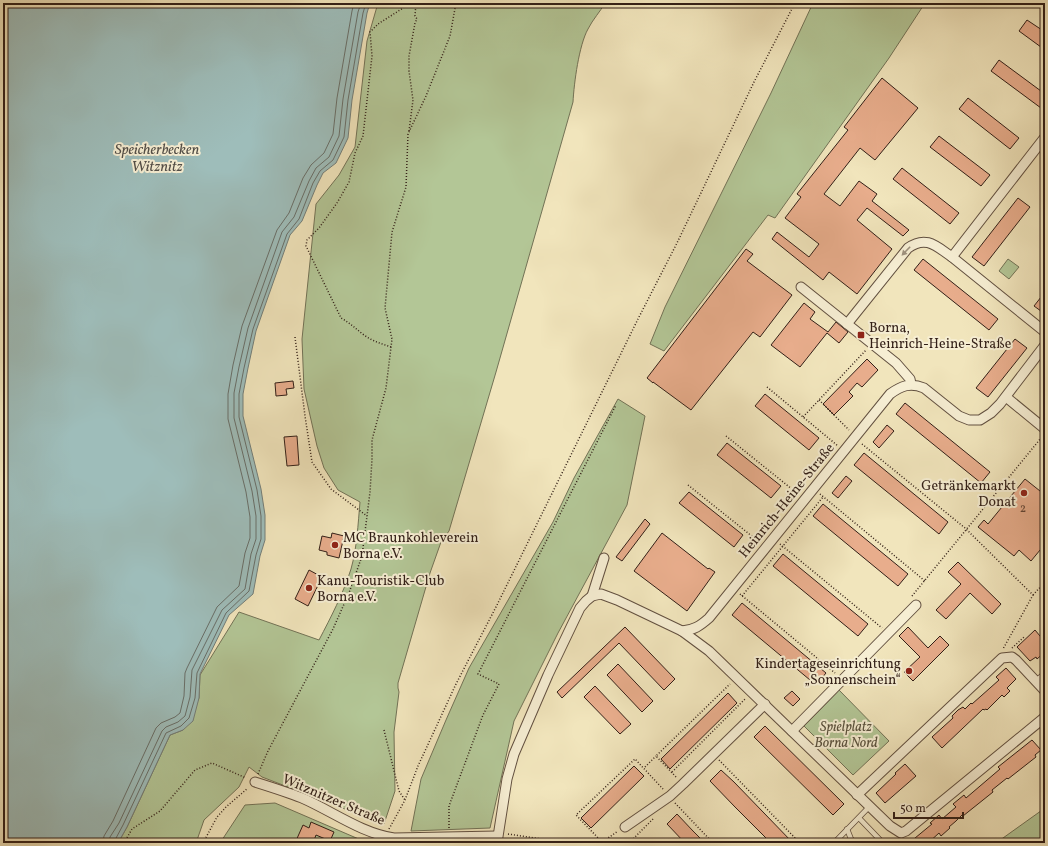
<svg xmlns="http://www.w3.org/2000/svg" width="1048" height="846" viewBox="0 0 1048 846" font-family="Vollkorn,serif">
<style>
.green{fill:#b3c696;stroke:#727256}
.water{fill:#9ebdba;stroke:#737e79}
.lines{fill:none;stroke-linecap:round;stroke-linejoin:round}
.shore{stroke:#686e68;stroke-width:1}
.building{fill:#e8ad8c;stroke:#321f17}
.service-casing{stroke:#625040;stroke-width:6}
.minor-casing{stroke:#625040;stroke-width:11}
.path{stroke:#321f17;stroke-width:1.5;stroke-dasharray:1 2;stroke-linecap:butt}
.service{stroke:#f6eed3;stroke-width:4.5}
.minor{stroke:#f6eed3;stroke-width:9}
.oneway{fill:#9e917e}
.poi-dot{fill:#8f2418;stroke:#f6eed3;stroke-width:1.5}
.labels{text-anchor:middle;stroke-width:4;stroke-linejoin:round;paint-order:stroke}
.number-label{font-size:12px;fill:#604234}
.poi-label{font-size:14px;fill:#321f17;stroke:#f6eed3;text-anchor:start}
.street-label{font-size:14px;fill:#321f17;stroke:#f6eed3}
.park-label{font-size:14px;font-style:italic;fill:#59513d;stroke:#f6eed3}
.water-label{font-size:15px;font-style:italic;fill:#524e48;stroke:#f6eed3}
</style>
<rect width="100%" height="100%" fill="#f1e5bc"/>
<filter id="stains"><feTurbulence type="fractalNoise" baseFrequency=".005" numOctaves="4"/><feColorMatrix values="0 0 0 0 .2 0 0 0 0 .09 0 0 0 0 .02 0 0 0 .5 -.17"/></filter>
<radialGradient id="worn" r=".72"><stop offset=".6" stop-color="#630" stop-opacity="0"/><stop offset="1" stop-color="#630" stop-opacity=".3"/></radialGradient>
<g class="green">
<path d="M 378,3 L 605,3 C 600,12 593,19 588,29 C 579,45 574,83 573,102 L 496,372 L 449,531 L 441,542 L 430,573 L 398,683 L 398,688 L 399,692 L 394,732 L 395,791 L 384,824 L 262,777 L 249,767 L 239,787 L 204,820 L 196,843 L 118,843 L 127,827 L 170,735 L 183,730 L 199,698 L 200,675 L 239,612 L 319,640 C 331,617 343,594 351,569 C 357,548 358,524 360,502 L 338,490 L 324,468 L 317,446 L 304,389 L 302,339 L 316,204 L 339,175 L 355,147 L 367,41 Z"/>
<polygon points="813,3 925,3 889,58 775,218 768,215 664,351 650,344 665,307 771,93"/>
<polygon points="1008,259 1019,267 1009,279 999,271"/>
<polygon points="618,399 645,416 627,505 558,633 514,721 490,828 411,831 421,779 446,720 469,668 553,522 574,478"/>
<polygon points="839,690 889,741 853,775 804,726"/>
<polygon points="275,803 368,843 220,843 245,805"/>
<polygon points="1045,808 1045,843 996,843"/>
</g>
<polygon class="water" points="3,3 370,3 367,13 352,100 348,138 336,163 323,173 317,185 302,221 290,235 256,331 248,368 243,394 243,416 261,489 265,515 265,540 260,556 253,594 229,615 200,674 199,698 193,721 183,730 170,735 127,827 118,843 3,843"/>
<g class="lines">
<g class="shore">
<polyline points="103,843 104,836 113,821 156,728 161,723 175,717 180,713 184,696 185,673 187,668 217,607 239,586 245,553 250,538 250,517 246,492 228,419 228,394 233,365 242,326 277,230 289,213 303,178 311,165 324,153 333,134 337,98 352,11 354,3"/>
<polyline points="109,843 110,837 119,823 162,731 166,727 178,722 185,716 190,697 192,670 222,610 245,589 251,554 256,539 256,516 252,491 234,418 234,393 239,367 248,328 282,232 294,217 309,181 316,168 329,157 339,136 343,99 358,12 361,3"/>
<polyline points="114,843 115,840 123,825 166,733 181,726 189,718 195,698 197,673 226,613 249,591 256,555 261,539 261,516 257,490 239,417 239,394 244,368 253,329 287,234 299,219 313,183 320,171 333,160 344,137 348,100 363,13 366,3"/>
</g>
</g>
<g class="building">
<polygon points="1027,20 1045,32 1045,50 1019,31"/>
<polygon points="999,60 1045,94 1045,111 991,71"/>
<polygon points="882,78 918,108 875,160 860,148 824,194 840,206 859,181 877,194 872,201 909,230 903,236 867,208 857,220 892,249 857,294 829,272 823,280 772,239 777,232 809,257 819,244 785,218 801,197 797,194 848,130 844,127"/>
<polygon points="968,98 1019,138 1010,149 959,109"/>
<polygon points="939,136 990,175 981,186 930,147"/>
<polygon points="902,168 959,213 950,224 893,179"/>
<polygon points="1018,198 1030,207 984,266 972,257"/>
<polygon points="746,249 753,254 747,261 792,295 760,337 753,332 691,410 653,382 653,383 647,378"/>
<polygon points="923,259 998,319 989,330 914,270"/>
<polygon points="1045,292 1045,314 1034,306"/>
<polygon points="804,303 815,312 810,319 828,332 836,322 848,332 839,343 827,333 800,367 771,345"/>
<polygon points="1015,339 1027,348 988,397 976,388"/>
<polygon points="867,359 878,370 862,387 857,383 849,392 853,396 834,415 823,404"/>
<polygon points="293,381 294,388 286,389 287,395 276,396 275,383"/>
<polygon points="765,394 819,438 809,450 755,406"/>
<polygon points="905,403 990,472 981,483 896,414"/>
<polygon points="887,425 894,431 879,448 873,442"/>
<polygon points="297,436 299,465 287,466 284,437"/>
<polygon points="727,443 781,486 771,498 717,455"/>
<polygon points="864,453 948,522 939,534 854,465"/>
<polygon points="846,476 852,481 838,498 832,493"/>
<polygon points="1025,479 1045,495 1045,544 1031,561 1019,550 1014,556 978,527 984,520 988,524"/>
<polygon points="689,492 743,535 734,547 679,503"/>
<polygon points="823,504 908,574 898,586 813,516"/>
<polygon points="645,519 650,524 622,561 616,557"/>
<polygon points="332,533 344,536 339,558 327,555 327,552 319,550 322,536 331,538"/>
<polygon points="662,533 708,569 709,568 715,572 687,611 634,571"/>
<polygon points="783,554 868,624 858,636 773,566"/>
<polygon points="958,562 1001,604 992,614 970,593 946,619 936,610 961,584 948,572"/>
<polygon points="309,570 322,577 308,606 295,599"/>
<polygon points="742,603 826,673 816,685 732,615"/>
<polygon points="625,627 675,679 664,690 619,643 562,698 557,692"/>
<polygon points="908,627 928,648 940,636 949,645 913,681 904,672 920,657 899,636"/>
<polygon points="1035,630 1045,642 1045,652 1037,659 1036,657 1030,661 1017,647"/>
<polygon points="618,664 653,701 642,712 607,675"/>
<polygon points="1006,668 1016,679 1007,688 1010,691 1004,697 1002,695 987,710 986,709 984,710 983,709 942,748 932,737 953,718 952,716 958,710 963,707 965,709 971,703 972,704 999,680 996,677"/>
<polygon points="595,686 631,724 620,734 584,697"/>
<polygon points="792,691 800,699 793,706 784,698"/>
<polygon points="728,693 737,703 670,769 661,759"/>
<polygon points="765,726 844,804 833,815 754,737"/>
<polygon points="1032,740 1041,750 1035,755 1036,757 1008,779 1007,778 992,790 993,792 963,816 962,815 956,821 949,827 950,828 941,836 939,833 928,843 909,843 932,824 930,823 939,815 942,819 956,807 953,804 964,795 966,798 1000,769 998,767"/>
<polygon points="905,764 916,776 885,803 876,793 896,774 895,773"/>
<polygon points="634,766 644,776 591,828 581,818"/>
<polygon points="721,770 734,782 793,843 771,843 735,807 710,781"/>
<polygon points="677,814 693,831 705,843 685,843 667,824"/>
<polygon points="311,822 334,832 330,841 316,835 313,843 295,843 303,825 309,828"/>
</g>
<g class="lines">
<defs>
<g id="service">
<polyline points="1036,681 1045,673"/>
<polyline points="859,818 883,843"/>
<polyline points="847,829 851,839 855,843"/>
<polyline points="834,843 870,806"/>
</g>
<g id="minor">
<polyline points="952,257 1045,137"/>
<polyline points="801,287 896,363 910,379 911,384"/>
<path d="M 847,324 L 908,248 C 926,235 936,246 952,257 L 1045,332"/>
<polyline points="1006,397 1045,429"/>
<polyline points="592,596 604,558"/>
<path d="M 682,631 C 694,630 700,626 709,618 L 890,394 C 901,386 910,382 924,388 L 959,416 L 969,420 L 980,420 L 991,413 L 1000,404 L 1045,345"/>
<polyline points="792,731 916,605"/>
<path d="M 255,782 C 271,787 287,792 302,798 C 332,811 361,833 394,838 L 497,836"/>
<polyline points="857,795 1002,658 1012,657 1016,660 1045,691"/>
<polyline points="625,827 670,796 683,784 765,704"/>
<polyline points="497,843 507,779 514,754 548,675 580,608 586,601 592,596 601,594 617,600 682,631 709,651 890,826 901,833 906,831 1045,717"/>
</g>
</defs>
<use href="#service" class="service-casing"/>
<use href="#minor" class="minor-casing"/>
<g class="path">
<polyline points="409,131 413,100 409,71 409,56 415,23 417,19 415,16 416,3"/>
<polyline points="295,337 305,416 312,462 331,489 367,516"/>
<path d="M 391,347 C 382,344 372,341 364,335 C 356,329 350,323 341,318 L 306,246 L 307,240 L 319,228 L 337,203 L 349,182 L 355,153 L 363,136 L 372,56 L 370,32 L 378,24 L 411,3"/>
<polyline points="767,387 838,446"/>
<polyline points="819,400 849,430"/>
<polyline points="803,417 866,350"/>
<polyline points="726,436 798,494"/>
<polyline points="862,444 965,528 1033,595 1003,649"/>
<polyline points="688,485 758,541"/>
<polyline points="820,494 925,581"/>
<polyline points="780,544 882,628"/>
<polyline points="740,594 835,673"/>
<polyline points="1033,595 1045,582"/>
<polyline points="742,596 823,497"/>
<polyline points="912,596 1041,438"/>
<polyline points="1012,648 1024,637 1025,638"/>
<polyline points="384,730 399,791 405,800"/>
<polyline points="719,760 800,843"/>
<polyline points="645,767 656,756"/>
<polyline points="672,772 745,699"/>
<polyline points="258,774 268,751 333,629 349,593 362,556 370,492 372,459 372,440 386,388 392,339 385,308 392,232 406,187 408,134 426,96 450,36 456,3"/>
<polyline points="676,777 656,756 730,684"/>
<polyline points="675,803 713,843"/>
<polyline points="449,828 449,806 483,715 499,684 478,674 616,405"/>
<polyline points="389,829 405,800 418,766 456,684 497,605 638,319 677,243 754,82 795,3"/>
<polyline points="508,834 562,842 563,843"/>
<polyline points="602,842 576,815 635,759 663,789"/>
<polyline points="124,843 132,829 160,811 195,770 212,763 246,778"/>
<polyline points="203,843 217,817 226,807 248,788"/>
<polyline points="601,843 618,831"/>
<polyline points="629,843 653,819"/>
</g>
<use href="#service" class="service"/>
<use href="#minor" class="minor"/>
</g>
<defs><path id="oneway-solid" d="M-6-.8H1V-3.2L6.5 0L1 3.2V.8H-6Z"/></defs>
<use class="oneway" href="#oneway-solid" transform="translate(906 251) rotate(134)"/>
<g class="poi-dot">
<rect x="857" y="331" width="8" height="8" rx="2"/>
<circle cx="1024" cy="493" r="4"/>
<circle cx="335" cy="545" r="4"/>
<circle cx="309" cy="588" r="4"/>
<circle cx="909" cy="671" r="4"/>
</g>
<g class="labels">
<g class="number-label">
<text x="1023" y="512">2</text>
</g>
<g class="poi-label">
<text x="869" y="332">Borna,<tspan x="869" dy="16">Heinrich-Heine-Straße</tspan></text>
<text x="1016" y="490" text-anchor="end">Getränkemarkt<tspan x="1016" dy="16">Donat</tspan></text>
<text x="343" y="542">MC Braunkohleverein<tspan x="343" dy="16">Borna e.V.</tspan></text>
<text x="317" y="585">Kanu-Touristik-Club<tspan x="317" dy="16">Borna e.V.</tspan></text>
<text x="901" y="668" text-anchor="end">Kindertageseinrichtung<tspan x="901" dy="16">„Sonnenschein“</tspan></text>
</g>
<g class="street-label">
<text transform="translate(786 500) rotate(-51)" y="5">Heinrich-Heine-Straße</text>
<text transform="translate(334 799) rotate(23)" y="5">Witznitzer Straße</text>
</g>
<g class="park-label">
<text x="846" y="731">Spielplatz<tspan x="846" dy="16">Borna Nord</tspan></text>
</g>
<g class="water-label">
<text x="157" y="154">Speicherbecken<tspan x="157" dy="17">Witznitz</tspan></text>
</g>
</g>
<rect width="1048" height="846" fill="none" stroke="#f1e5bc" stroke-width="16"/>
<rect x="4" y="4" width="1040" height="838" fill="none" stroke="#321f17" stroke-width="2"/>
<rect x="8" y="8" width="1032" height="830" fill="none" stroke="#321f17"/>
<path d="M894 812v6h69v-6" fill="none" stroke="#321f17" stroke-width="2"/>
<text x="900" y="812" font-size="12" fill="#321f17" stroke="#f6eed3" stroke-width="3" paint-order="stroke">50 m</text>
<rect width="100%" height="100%" filter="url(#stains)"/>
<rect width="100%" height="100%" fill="url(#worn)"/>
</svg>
